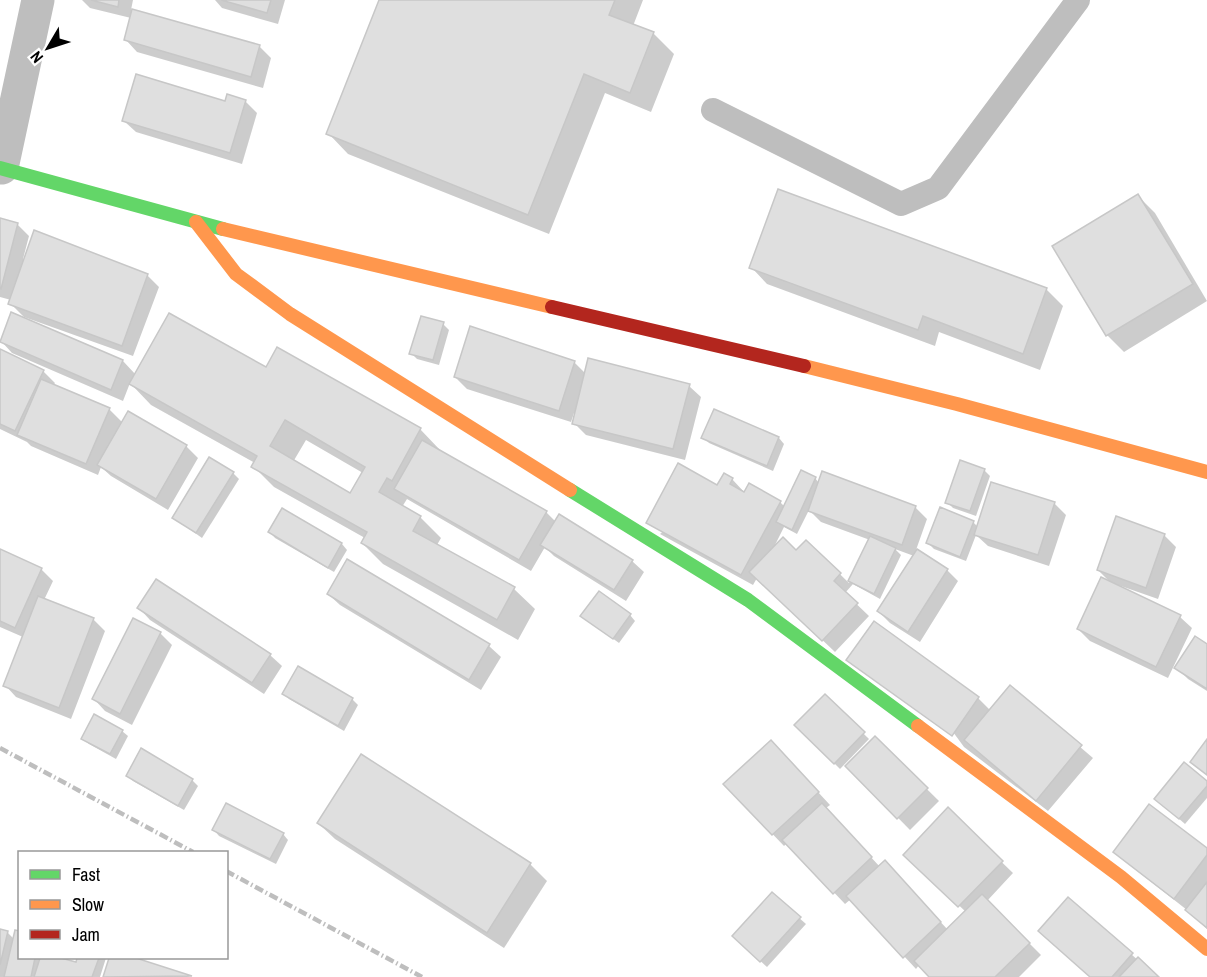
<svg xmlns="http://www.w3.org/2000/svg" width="1207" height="977" viewBox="0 0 1207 977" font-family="'Archivo Narrow',sans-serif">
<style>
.shadow{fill:#0003;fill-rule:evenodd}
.building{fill:#dfdfdf;stroke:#c7c7c7;stroke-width:1.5;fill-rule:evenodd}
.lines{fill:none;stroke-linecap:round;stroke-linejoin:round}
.lane{stroke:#bebebe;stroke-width:24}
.street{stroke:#bebebe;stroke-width:33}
.fast{stroke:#63d668;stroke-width:14}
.slow{stroke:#ff974d;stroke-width:14}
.jam{stroke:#b3261e;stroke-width:14}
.rail{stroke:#bebebe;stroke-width:4.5;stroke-dasharray:9 3 1.5 3;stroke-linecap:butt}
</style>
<rect width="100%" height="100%" fill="#fff"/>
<g class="shadow">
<polygon points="82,0 133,0 131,10 259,46 271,58 263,88 137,52 126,40 131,18 90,8"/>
<polygon points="215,0 285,0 278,24 222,8"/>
<polygon points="380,0 643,0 633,26 653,33 674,54 651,112 605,93 549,234 348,154 328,133"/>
<polygon points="245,101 257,113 242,164 136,132 124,121"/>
<polygon points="1138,196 1155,213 1207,301 1124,352 1107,335"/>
<polygon points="0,220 17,224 29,236 23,259 147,275 159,287 133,356 24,317 10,303 11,300 0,297"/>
<polygon points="751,267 1046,289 1063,306 1040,370 939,332 935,346 767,284"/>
<path d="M 12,314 L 123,361 L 136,375 L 266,369 L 420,429 L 440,450 L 439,451 L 546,512 L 556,522 L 632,561 L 644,572 L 626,601 L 554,556 L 545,547 L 531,571 L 407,499 L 402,507 L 420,517 L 441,538 L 437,545 L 514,589 L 535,609 L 518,640 L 383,564 L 362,543 L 365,538 L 274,487 L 253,466 L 255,463 L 151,405 L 130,383 L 123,401 L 12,353 L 1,341 ZM 306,440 L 363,473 L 351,495 L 293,462 Z"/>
<polygon points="443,324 449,330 439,365 417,359 411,353"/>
<polygon points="0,351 43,371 55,383 53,386 109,409 123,423 186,446 198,458 168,510 111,476 101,467 98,475 31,446 27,442 0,429"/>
<polygon points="574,362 586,374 689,386 701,397 685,460 586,435 574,423 576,413 574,413 571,422 467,389 455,377"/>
<polygon points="714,411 779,438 784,444 773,471 709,443 703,437"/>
<polygon points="984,470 990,476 976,516 953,508 947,502"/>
<polygon points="233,473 239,479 202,538 174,518"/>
<path d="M 815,478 L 819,483 L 915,507 L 927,519 L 916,550 L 947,570 L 958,581 L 920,642 L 890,623 L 878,611 L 914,556 L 895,549 L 901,555 L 880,599 L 853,584 L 845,593 L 869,616 L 835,652 L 757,578 L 753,585 L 660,534 L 718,487 L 732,479 L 745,493 L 780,502 L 785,507 ZM 809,510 L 821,522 L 870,540 L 849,583 L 807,542 L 796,552 L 774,547 L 784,527 L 797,534 Z"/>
<polygon points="1054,503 1066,515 1049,566 988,546 976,535 966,561 934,549 928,543 973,522 978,527"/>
<polygon points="283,510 342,544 347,550 334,572 275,538 270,532"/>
<polygon points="1164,535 1176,547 1158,599 1118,585 1118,587 1180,617 1192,628 1168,678 1090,641 1078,629 1112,584 1098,570"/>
<polygon points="0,550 41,569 53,581 44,600 93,619 105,631 71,719 16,697 5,685 23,637 0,627"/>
<polygon points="348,561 489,646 501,657 481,690 340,605 328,594"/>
<polygon points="139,608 270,655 282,666 264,694 150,620"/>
<polygon points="630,615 635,621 619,643 582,616"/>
<polygon points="874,624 978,698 990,710 1010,687 1093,758 1048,811 964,747"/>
<polygon points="160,633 172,645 132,725 105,711 94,699"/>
<polygon points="1207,646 1207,691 1188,679 1176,667"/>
<polygon points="284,693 352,699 358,705 344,731 289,699"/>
<polygon points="825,696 869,739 840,769 796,725"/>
<polygon points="122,731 128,736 116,759 89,744 83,739"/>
<polygon points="875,738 939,801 910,830 847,766"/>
<polygon points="141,751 192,780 198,786 184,810 133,781 127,775"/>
<polygon points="782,753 830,805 826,808 880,867 896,874 948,930 966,912 917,866 948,810 1013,873 987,901 1041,955 1019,977 931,977 919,965 916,969 851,899 845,904 787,843 784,846 725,784"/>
<polygon points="1207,783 1207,798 1185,824 1162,804"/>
<polygon points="318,823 530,864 547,881 504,948 335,839"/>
<polygon points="214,830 283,834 288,840 276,864 219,836"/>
<polygon points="1207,850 1207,929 1187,910 1127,863"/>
<polygon points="772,894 806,924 767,967 739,942"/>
<polygon points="0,930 7,932 14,939 20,958 56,958 77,964 79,958 106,958 100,977 0,977"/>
<polygon points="1131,954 1157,977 1091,977"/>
<polygon points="111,958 131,958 190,977 105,977"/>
</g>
<g class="building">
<polygon points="91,0 119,0 118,7"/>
<polygon points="221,0 271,0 267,13"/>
<polygon points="379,0 615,0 609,15 654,32 630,93 584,74 528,215 326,134"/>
<polygon points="132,9 260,45 251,77 124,40"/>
<polygon points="136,74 225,101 227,94 246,100 230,153 122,121"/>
<polygon points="778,189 1047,288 1023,354 923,316 918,330 749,268"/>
<polygon points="1138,194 1193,284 1106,336 1052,246"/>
<polygon points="0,218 18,223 1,289 0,289"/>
<polygon points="34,230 148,274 122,346 8,304"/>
<polygon points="11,312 123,360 111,390 0,342"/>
<path d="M 169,313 L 266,367 L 277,347 L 421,428 L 392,481 L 387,478 L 379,492 L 421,516 L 413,531 L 515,587 L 497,620 L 361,543 L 367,532 L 251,467 L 257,456 L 129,384 ZM 285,420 L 365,467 L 350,493 L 270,446 Z"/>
<polygon points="421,316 444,322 433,360 409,354"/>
<polygon points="470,326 575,361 559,411 454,377"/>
<polygon points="0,349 44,370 15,431 0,424"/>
<polygon points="588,358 690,384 673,449 572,424"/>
<polygon points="41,379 110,408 86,464 17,435"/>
<polygon points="714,409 779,437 767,466 701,438"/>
<polygon points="128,411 187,445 156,499 97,465"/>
<polygon points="422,440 547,511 519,560 394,489"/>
<polygon points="209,457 234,472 196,533 172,518"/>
<polygon points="960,460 985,469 970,511 945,503"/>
<polygon points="678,463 717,485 724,473 733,478 730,484 744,492 749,483 781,501 741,575 646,523"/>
<polygon points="801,470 816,477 792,530 776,522"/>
<polygon points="822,471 916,506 902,545 808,511"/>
<polygon points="991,482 1055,502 1038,555 974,535"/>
<polygon points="940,507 974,521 960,557 926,543"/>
<polygon points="282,508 342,543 328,568 268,532"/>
<polygon points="559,514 633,560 614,590 540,545"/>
<polygon points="1116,516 1165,534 1146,588 1097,570"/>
<polygon points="870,536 896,548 874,594 848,581"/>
<polygon points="783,537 796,550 806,540 841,573 834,581 858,603 822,641 749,572"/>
<polygon points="0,549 42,568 15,628 0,621"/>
<polygon points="917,549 948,569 908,632 877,611"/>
<polygon points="347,559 490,644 469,680 327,594"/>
<polygon points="1101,577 1181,615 1156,667 1077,629"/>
<polygon points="156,579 271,654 252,683 137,608"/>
<polygon points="599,591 631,614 613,639 580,616"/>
<polygon points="38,596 94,618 59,708 3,686"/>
<polygon points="133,618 161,632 120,714 92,699"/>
<polygon points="874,621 979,697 952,736 846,660"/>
<polygon points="1195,636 1207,644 1207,689 1174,668"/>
<polygon points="298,666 353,698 338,726 282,694"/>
<polygon points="1010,685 1082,745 1036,801 964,740"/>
<polygon points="825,694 865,732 834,764 794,725"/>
<polygon points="94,714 123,730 110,754 81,739"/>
<polygon points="875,736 928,788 897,819 845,766"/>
<polygon points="1207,739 1207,775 1190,762"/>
<polygon points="771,740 819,792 772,835 723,784"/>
<polygon points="141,748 193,779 178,806 126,776"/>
<polygon points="361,754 531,863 487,933 317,823"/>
<polygon points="1184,762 1207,781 1207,786 1179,819 1154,799"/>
<polygon points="226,803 284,833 270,859 212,830"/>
<polygon points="822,803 872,857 833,894 782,840"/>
<polygon points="1149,804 1207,848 1207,855 1174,899 1113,852"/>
<polygon points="948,807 1003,861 958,907 903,855"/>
<polygon points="885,860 941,922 903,958 846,896"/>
<polygon points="1207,882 1207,928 1185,910"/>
<polygon points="772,892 801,917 760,962 732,936"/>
<polygon points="982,894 1030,943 995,977 929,977 914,961"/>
<polygon points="1068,897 1133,953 1112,977 1090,977 1038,931"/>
<polygon points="0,929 8,931 0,965"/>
<polygon points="15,930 20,931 20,958 35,958 31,977 4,977"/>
<polygon points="1138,957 1159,977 1119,977"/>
<polygon points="40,958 61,958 76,962 77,958 99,958 92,977 34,977"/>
<polygon points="109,958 136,958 192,976 103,977"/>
</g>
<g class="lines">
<polyline class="lane" points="713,110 901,204 938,188 1078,0"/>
<polyline class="street" points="2,168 38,0"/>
<g class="fast">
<polyline points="0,168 223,229"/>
<polyline points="570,490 748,600 918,726"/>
</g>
<g class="slow">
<polyline points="196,222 236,274 290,314 570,490"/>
<polyline points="223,229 552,307"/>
<polyline points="804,366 957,404 1207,472"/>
<polyline points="918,726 1121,877 1207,949"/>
</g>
<polyline class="jam" points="552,307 804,366"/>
<g class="rail">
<polyline points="0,748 193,852"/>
<polyline points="226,871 422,977"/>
</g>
</g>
<rect x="18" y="851" width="210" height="108" fill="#ffffff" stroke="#999999" stroke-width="1.5"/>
<rect x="30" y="870" width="30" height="9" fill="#63d668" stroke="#999999" stroke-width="1.5"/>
<text x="72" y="881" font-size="18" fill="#000000">Fast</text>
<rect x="30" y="900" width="30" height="9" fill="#ff974d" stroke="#999999" stroke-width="1.5"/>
<text x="72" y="911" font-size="18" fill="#000000">Slow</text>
<rect x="30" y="930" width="30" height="9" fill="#b3261e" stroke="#999999" stroke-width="1.5"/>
<text x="72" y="941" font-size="18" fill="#000000">Jam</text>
<g transform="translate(48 48) rotate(231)" stroke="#ffffff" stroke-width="4.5" paint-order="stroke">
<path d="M0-4.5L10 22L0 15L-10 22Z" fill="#000000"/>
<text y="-9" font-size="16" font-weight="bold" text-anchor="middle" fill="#000000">N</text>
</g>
</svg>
